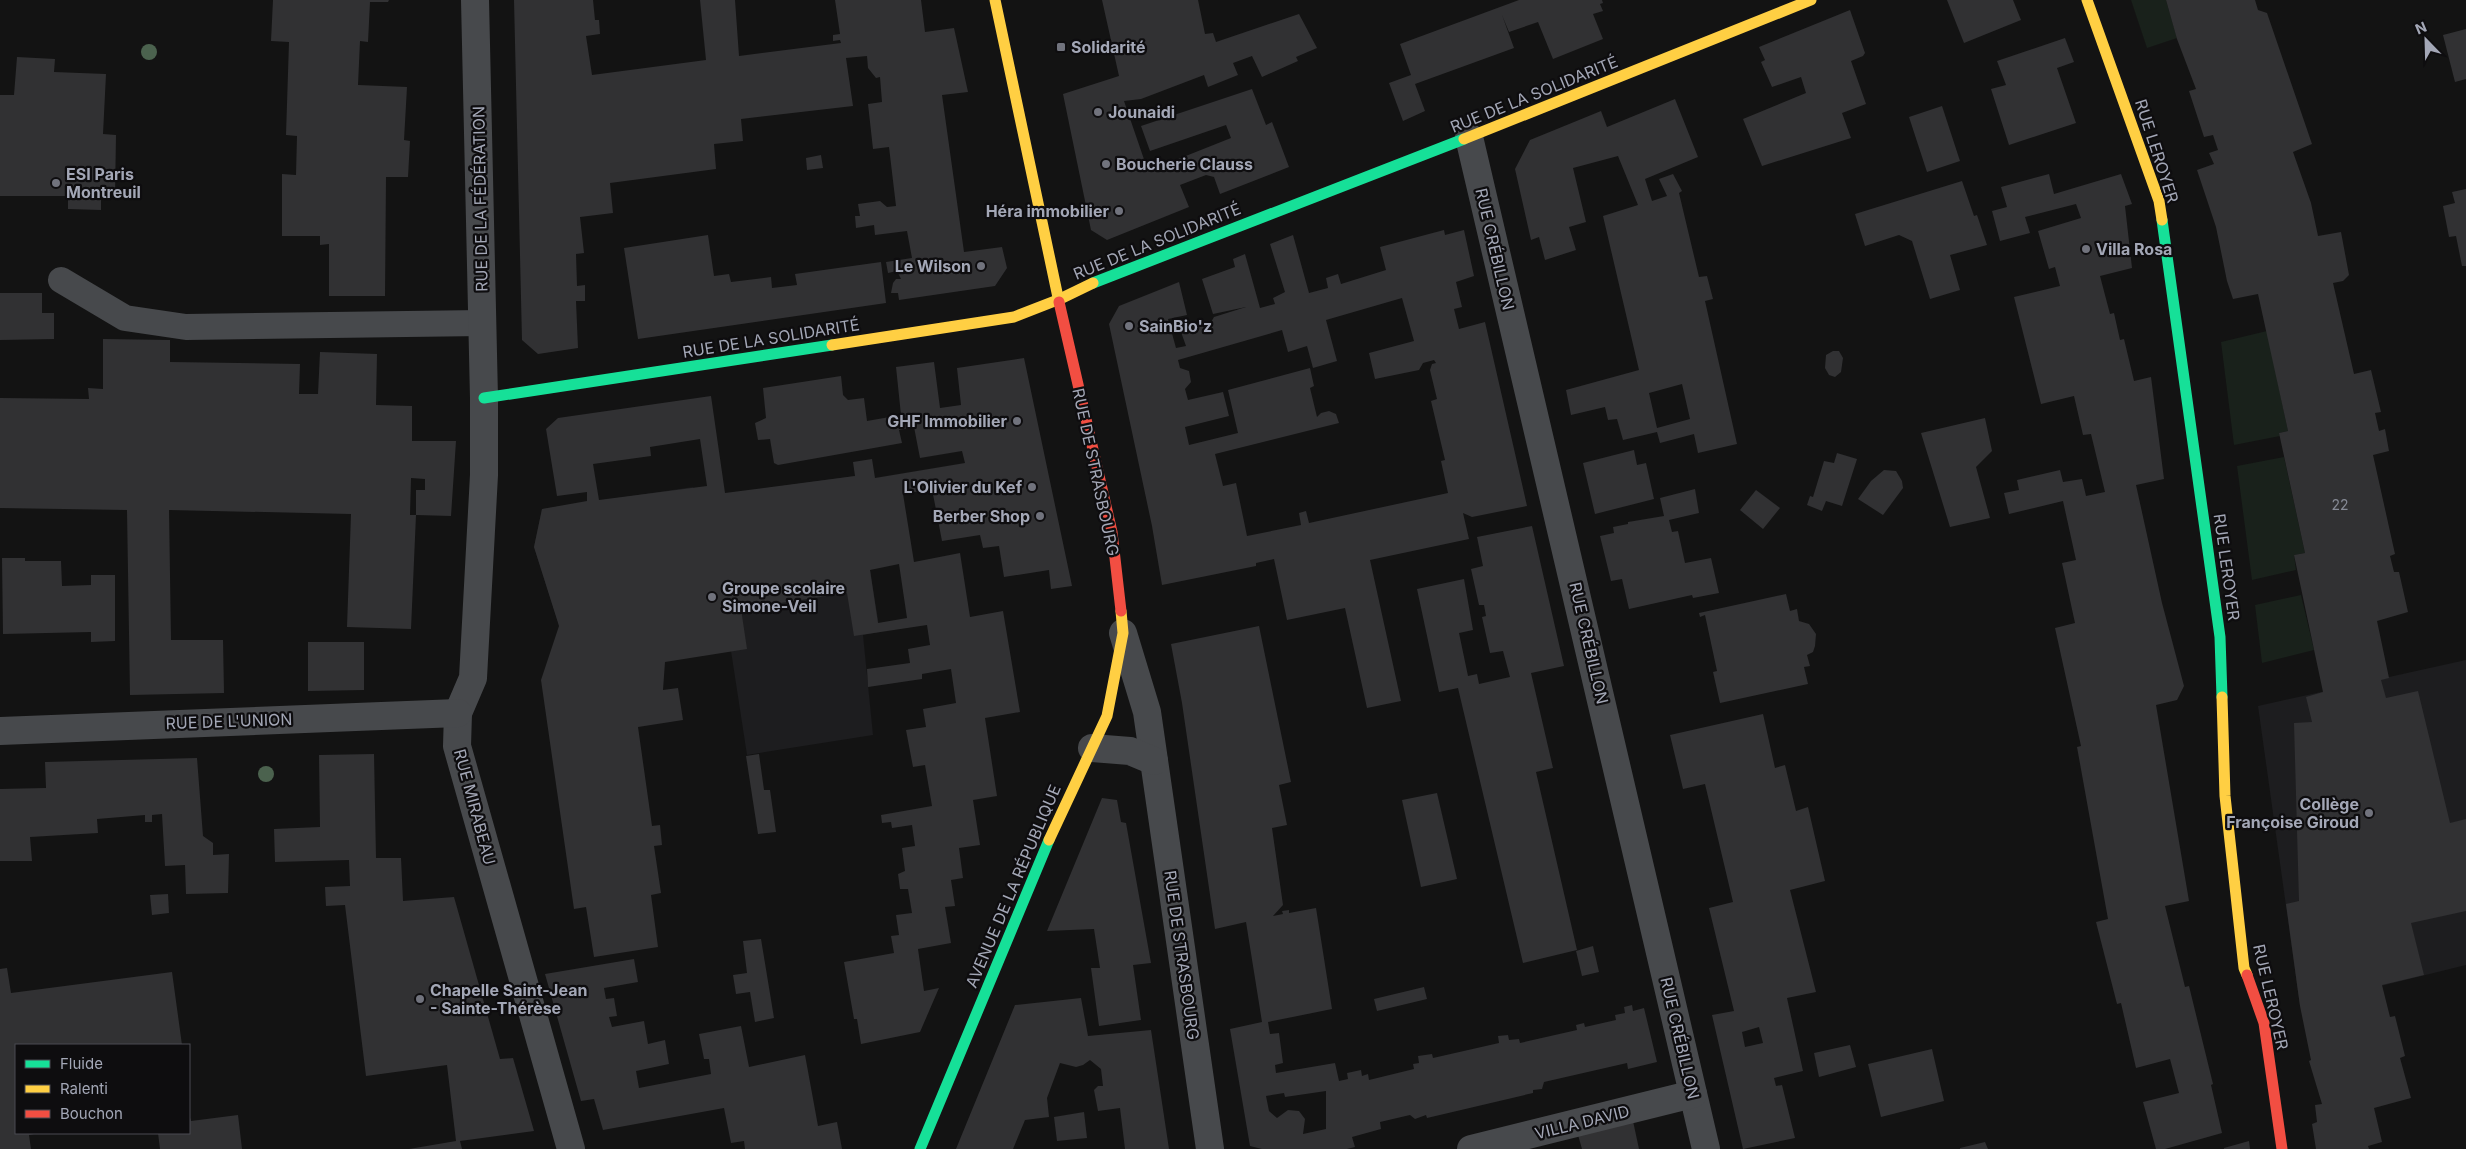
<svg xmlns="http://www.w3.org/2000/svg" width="2466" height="1149" viewBox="0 0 2466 1149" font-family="Inter,sans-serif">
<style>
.built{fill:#1d1d1f}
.green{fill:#19211b}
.building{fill:#313133;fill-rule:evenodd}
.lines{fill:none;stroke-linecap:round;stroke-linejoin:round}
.lane{stroke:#47494c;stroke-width:26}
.street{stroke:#47494c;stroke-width:28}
.fast{stroke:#16e098;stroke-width:11}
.slow{stroke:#ffcf43;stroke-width:11}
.jam{stroke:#f24e42;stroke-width:11}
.tree{fill:#4b624e}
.poi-dot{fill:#71737d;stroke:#0e0d0f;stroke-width:2}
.labels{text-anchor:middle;stroke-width:4.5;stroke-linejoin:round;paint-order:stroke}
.number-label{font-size:14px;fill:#868a95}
.poi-label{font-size:16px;font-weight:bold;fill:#a3a7b6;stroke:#0e0d0f;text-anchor:start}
.street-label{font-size:16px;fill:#a3a7b6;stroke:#0e0d0f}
</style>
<rect width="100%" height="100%" fill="#131313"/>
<g class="built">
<polygon points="855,476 880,632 863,635 873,735 747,755 731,651 559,625 534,547 542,509 693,487 694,498"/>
<polygon points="2466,660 2466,965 2300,1006 2258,706"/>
</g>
<g class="green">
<polygon points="2131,0 2166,0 2177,38 2147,48"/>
<polygon points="2267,331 2288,431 2279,433 2280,436 2234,445 2221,342"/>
<polygon points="2284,457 2305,553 2294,555 2296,570 2252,580 2237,466"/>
<polygon points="2301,595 2314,650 2262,663 2255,605"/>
</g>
<g class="building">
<polygon points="273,0 389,0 388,2 370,2 368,42 360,41 358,85 407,87 404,140 410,141 408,177 386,177 385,296 329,296 329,244 320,245 320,236 282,236 282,174 296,175 297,136 286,135 289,42 271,41"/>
<polygon points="514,0 593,0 595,20 599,20 600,34 586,36 592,75 706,60 700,0 735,0 739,56 841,43 840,40 833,41 833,35 840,34 835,0 921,0 925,32 954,28 968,92 942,95 964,252 1002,247 1007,268 995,286 899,300 898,293 891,293 893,283 896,279 901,279 897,271 888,273 886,262 912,258 907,231 875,235 874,225 856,228 855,216 860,216 858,204 880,201 887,207 896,206 889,147 873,149 868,104 882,102 880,77 876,78 868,68 867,56 846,58 853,106 741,119 743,141 714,144 716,169 610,183 613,213 580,217 584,253 576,254 577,286 585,285 585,301 576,301 578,348 538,354 522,340"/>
<polygon points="1102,0 1198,0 1205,34 1213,33 1216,42 1299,14 1317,48 1296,57 1298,61 1262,77 1252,56 1233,63 1238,75 1208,87 1204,75 1141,99 1124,101 1148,171 1231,138 1226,125 1150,151 1141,126 1252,89 1266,125 1272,122 1289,167 1220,194 1214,177 1206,175 1180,185 1189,207 1107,240 1091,230 1063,94 1119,76"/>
<polygon points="1519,0 1602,0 1603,3 1600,4 1603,11 1593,14 1603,39 1553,59 1538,22 1509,32 1502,15 1514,48 1415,84 1425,111 1403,121 1389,83 1411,75 1400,44"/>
<polygon points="1947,0 2013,0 2021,20 1964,43"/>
<polygon points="2166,0 2255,0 2258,10 2267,13 2312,144 2293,152 2311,203 2318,236 2341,232 2349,275 2343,281 2333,283 2354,374 2371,370 2381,412 2375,413 2379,431 2385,429 2389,451 2373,455 2395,554 2390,556 2394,572 2399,572 2408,612 2377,621 2389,678 2381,680 2386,698 2418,691 2450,823 2466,819 2466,911 2411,923 2424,975 2382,985 2390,1017 2395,1016 2405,1056 2400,1058 2411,1098 2374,1108 2382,1142 2368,1146 2369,1149 2316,1149 2312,1124 2317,1122 2315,1105 2322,1104 2309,1061 2311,1060 2300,1006 2286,904 2299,901 2294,723 2312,722 2306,697 2323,692 2294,555 2305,553 2279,433 2288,431 2258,294 2233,299 2227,281 2216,227 2197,170 2214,164 2209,153 2218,150 2213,135 2204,137 2189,91 2196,89 2177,39"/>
<polygon points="1850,10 1865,53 1863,56 1851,61 1866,104 1842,113 1851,138 1762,166 1743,119 1806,93 1801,77 1772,87 1761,62 1765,60 1759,47"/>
<polygon points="2466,29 2466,79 2455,82 2443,35"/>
<polygon points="2065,38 2074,62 2057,68 2076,123 2009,145 1991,89 2006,85 1997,61"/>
<polygon points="17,57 55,59 54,72 106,74 103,134 116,135 115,196 101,197 101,210 68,209 68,196 0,196 0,95 14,95"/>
<path d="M 1675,99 L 1698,157 L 1645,179 L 1652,201 L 1667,196 L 1659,179 L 1673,174 L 1682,191 L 1679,193 L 1699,277 L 1707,276 L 1713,299 L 1705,301 L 1737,444 L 1698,453 L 1694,434 L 1660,443 L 1657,432 L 1623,440 L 1617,419 L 1608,420 L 1605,407 L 1571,415 L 1566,390 L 1639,370 L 1603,216 L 1638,205 L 1618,156 L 1573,168 L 1586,222 L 1569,227 L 1576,250 L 1545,260 L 1539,237 L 1531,240 L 1515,169 L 1530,140 L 1601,111 L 1607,127 ZM 1682,384 L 1690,419 L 1657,428 L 1649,393 Z"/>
<polygon points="1942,106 1960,161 1927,172 1909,117"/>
<polygon points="821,155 823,168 807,170 806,158"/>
<polygon points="2049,174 2054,194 2121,174 2132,204 2125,206 2132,268 2100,276 2110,314 2114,313 2120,340 2124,339 2134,381 2151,377 2164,479 2136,485 2162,603 2184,686 2177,700 2156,705 2189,901 2165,906 2185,987 2189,986 2213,1084 2211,1085 2222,1133 2165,1149 2156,1149 2143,1102 2179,1093 2170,1059 2136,1068 2121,1003 2117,1004 2096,922 2108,919 2077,747 2081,746 2055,628 2075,623 2062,563 2076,560 2063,501 2009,514 2004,493 2019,490 2017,480 2060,470 2063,482 2082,479 2086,496 2105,492 2091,434 2083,435 2074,396 2041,404 2014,297 2060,286 2055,267 2049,269 2038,231 2081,218 2076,204 2025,217 2030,233 2000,241 1992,211 2007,207 2001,187"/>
<polygon points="1962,181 1974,216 1977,215 1987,245 1950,255 1960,290 1930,299 1912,241 1899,235 1865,246 1855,214"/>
<polygon points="2466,189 2466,266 2462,266 2456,236 2449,237 2443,206 2455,203 2452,192"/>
<path d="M 1444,230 L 1445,235 L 1464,230 L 1474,276 L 1456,282 L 1462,307 L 1454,309 L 1459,329 L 1485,322 L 1527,506 L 1472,517 L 1463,513 L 1469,539 L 1370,560 L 1401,701 L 1367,708 L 1345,608 L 1287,620 L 1274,559 L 1256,563 L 1256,566 L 1162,585 L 1152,526 L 1109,324 L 1119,306 L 1179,282 L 1187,315 L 1168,319 L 1176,348 L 1186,346 L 1181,332 L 1210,324 L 1214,317 L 1246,307 L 1213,314 L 1202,279 L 1235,267 L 1233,259 L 1245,254 L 1260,308 L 1275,304 L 1273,298 L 1285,292 L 1270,244 L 1293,235 L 1309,293 L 1328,288 L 1326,278 L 1338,274 L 1341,284 L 1386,270 L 1380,247 ZM 1402,298 L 1414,341 L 1369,353 L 1375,379 L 1419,370 L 1423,363 L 1434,360 L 1436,363 L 1432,364 L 1430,370 L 1437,399 L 1431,401 L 1445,460 L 1441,461 L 1448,493 L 1309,523 L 1306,511 L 1299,513 L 1301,525 L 1247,536 L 1236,483 L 1223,486 L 1215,454 L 1339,423 L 1336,414 L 1329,411 L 1321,413 L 1317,417 L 1310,388 L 1314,386 L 1310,368 L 1228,390 L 1238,433 L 1189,445 L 1185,427 L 1229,416 L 1223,392 L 1188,400 L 1185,389 L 1191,382 L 1189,371 L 1180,368 L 1178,360 L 1282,330 L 1288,352 L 1307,346 L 1313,368 L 1337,361 L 1326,320 Z"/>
<polygon points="708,235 714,276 729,274 731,282 771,277 772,288 797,285 795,274 881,262 886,303 638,339 624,248"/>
<polygon points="0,293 42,293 42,313 54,313 54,339 0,340"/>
<path d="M 103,339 L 170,340 L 170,362 L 300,364 L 299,394 L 318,394 L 320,352 L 377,354 L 376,405 L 412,406 L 412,441 L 456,441 L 451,516 L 416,515 L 411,629 L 347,627 L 351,514 L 169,510 L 171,640 L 223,640 L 224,693 L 130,695 L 127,510 L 0,508 L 0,398 L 89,399 L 88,388 L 103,389 ZM 411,478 L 425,479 L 425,490 L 416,490 L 416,515 L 410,515 Z"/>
<polygon points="1833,351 1839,351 1843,358 1841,372 1835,377 1829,375 1825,368 1826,355"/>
<path d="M 1024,358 L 1072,586 L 1051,589 L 1049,570 L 1004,577 L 999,546 L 983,548 L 980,535 L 942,541 L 932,489 L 903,494 L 914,562 L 960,553 L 970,617 L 1003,611 L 1020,712 L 985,718 L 997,796 L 973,800 L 980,845 L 959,848 L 963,878 L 951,880 L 955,906 L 945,907 L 951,943 L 918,949 L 924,991 L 939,988 L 920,1032 L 861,1044 L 857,1019 L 854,1019 L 844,962 L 894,953 L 891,936 L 899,935 L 896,915 L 912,913 L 908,889 L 900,889 L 898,874 L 905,871 L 902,848 L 915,846 L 912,825 L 892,828 L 891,822 L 882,823 L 881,815 L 932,806 L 925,765 L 913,767 L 906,730 L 926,727 L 923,709 L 956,703 L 951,669 L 922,674 L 922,679 L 868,687 L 867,669 L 910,663 L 908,649 L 930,645 L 927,625 L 854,636 L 847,593 L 741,609 L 747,649 L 665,662 L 663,690 L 678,688 L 683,720 L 638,727 L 652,826 L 660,825 L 662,845 L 654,846 L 661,893 L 651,895 L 658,947 L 594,957 L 586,907 L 574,909 L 541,680 L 559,626 L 534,547 L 542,509 L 587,501 L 587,492 L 557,496 L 546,429 L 558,418 L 711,396 L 725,493 L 855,476 L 853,462 L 872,459 L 875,478 L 965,463 L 962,451 L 920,458 L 914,427 L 899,430 L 902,443 L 778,465 L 774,463 L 770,439 L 758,440 L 755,423 L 766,418 L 763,388 L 841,376 L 843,395 L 848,400 L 864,398 L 867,421 L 901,415 L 896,367 L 934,362 L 940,408 L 961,405 L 957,368 ZM 700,439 L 707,486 L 599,500 L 593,464 L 651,456 L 650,447 ZM 899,564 L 907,618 L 878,623 L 870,570 Z"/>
<polygon points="1985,418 1992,451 1976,467 1990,518 1950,527 1921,433"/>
<polygon points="1634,450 1637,465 1646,463 1654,499 1595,514 1583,463"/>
<polygon points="1837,453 1857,459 1842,506 1826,501 1822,511 1807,505 1810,496 1813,497 1824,461 1834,463"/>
<polygon points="1884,470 1896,471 1902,481 1903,488 1883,515 1858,499 1871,481"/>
<polygon points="1695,489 1699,513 1669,520 1672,532 1678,531 1685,563 1711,558 1719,593 1693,598 1692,595 1629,609 1622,579 1611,581 1600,536 1614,533 1613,527 1628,524 1628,522 1664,516 1660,498"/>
<polygon points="1756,490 1780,508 1763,529 1740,510"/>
<polygon points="1532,526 1564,666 1531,673 1553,768 1536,772 1577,950 1523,963 1458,688 1439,692 1417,589 1464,579 1473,630 1459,633 1468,676 1477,674 1479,684 1510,677 1503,651 1490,653 1482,617 1486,616 1484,605 1479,605 1471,569 1483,566 1477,537"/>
<polygon points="2,558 25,558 25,561 61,561 62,586 91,585 91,575 115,575 115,641 91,642 91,632 3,634"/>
<polygon points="1786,594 1790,611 1797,609 1799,621 1809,624 1816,634 1815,646 1813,652 1807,655 1810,666 1804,667 1808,684 1720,703 1713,672 1717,671 1705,615 1700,617 1699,613"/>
<path d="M 1259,626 L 1291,782 L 1279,785 L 1287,825 L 1272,828 L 1283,905 L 1273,916 L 1283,914 L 1282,911 L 1289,910 L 1289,913 L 1316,908 L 1332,1009 L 1268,1022 L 1270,1034 L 1279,1033 L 1283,1063 L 1275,1065 L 1276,1073 L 1335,1063 L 1339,1081 L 1348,1079 L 1347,1073 L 1361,1070 L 1362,1076 L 1368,1074 L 1369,1080 L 1414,1069 L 1413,1064 L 1419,1063 L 1418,1056 L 1432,1054 L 1433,1058 L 1499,1043 L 1498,1036 L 1508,1035 L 1509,1040 L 1519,1039 L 1520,1043 L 1577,1030 L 1576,1025 L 1584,1023 L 1585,1027 L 1616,1020 L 1615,1015 L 1625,1013 L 1624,1007 L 1632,1005 L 1633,1011 L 1644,1008 L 1657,1062 L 1628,1069 L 1627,1063 L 1544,1082 L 1542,1089 L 1533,1090 L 1533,1093 L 1427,1118 L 1426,1115 L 1415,1119 L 1410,1115 L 1380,1122 L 1381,1129 L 1352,1137 L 1355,1147 L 1347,1149 L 1262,1149 L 1250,1146 L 1230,1029 L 1262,1022 L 1246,922 L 1215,929 L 1182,703 L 1171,644 ZM 1326,1091 L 1326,1129 L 1303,1134 L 1305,1119 L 1299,1111 L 1288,1110 L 1277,1118 L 1269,1111 L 1266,1096 L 1284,1093 L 1285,1097 Z"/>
<polygon points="308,642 364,642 364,690 308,691"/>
<path d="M 1763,714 L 1775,768 L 1785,765 L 1796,811 L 1808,807 L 1825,881 L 1790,890 L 1816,992 L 1787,998 L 1803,1071 L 1774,1078 L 1776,1086 L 1782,1085 L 1795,1138 L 1743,1149 L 1712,1015 L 1734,1011 L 1709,908 L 1733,902 L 1705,784 L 1683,789 L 1670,735 ZM 1759,1027 L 1763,1043 L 1745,1047 L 1742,1032 Z"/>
<polygon points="374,754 376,858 401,858 403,901 454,897 500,1059 513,1058 534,1131 460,1141 462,1149 409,1149 456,1141 447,1065 366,1076 345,905 326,906 325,887 350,886 349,860 275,862 274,829 320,827 319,755"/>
<polygon points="759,754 764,790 770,790 776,832 758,834 746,756"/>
<polygon points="197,758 203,836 213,843 213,855 229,854 228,893 186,894 185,865 165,866 162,814 152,815 152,822 145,822 145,815 97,819 98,833 30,837 32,861 0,861 0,789 46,788 45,762"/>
<polygon points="1437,793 1457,879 1421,887 1402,800"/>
<polygon points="1102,798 1117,800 1121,822 1126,823 1151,963 1133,965 1141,1020 1099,1026 1091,968 1100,968 1094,929 1047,931"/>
<polygon points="168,894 169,913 152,915 150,895"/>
<polygon points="761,939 774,1018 755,1022 750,992 736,994 733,975 747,973 743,941"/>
<polygon points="1593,946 1599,972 1582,976 1576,951"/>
<polygon points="634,959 638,982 604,988 606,999 614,998 617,1016 609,1017 612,1027 644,1021 648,1044 665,1040 669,1064 636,1071 639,1088 711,1074 709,1059 704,1059 699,1034 741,1026 749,1067 805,1055 818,1126 837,1122 842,1149 745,1149 744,1141 731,1143 724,1108 603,1130 594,1099 581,1101 545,974"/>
<polygon points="7,968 11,993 172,972 182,1045 16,1045 16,1133 34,1134 29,1135 31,1149 0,1149 0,969"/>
<polygon points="1424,987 1427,999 1377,1011 1374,999"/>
<polygon points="1081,998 1088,1036 1151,1030 1169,1149 1125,1149 1120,1108 1098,1111 1094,1090 1098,1086 1103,1086 1101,1069 1090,1060 1083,1065 1076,1067 1060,1063 1047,1098 1049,1117 1025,1120 1013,1149 956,1149 1015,1005"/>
<polygon points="1850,1045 1856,1067 1819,1077 1814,1053"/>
<polygon points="1932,1049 1944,1101 1881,1117 1868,1064"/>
<polygon points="1084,1112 1087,1138 1057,1141 1054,1117"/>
<polygon points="189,1114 191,1121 238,1115 242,1149 160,1149 158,1133 189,1133"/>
<polygon points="1633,1121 1639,1149 1582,1149 1578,1135"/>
<polygon points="2249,1141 2250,1149 2224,1149 2224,1148"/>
<polygon points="1985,1142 1988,1149 1960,1149 1960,1148"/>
</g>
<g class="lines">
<polyline class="lane" points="61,280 125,318 186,327 483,323"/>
<g class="street">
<polyline points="475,0 484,398 484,475 473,678 458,713 457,746 571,1149"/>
<polyline points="1469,137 1706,1149"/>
<polyline points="1123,633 1147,712 1210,1149"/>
<polyline points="0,731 458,713"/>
<polyline points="1092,748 1130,751 1154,761"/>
<polyline points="1471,1149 1693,1094"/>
</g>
<g class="fast">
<polyline points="2162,220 2220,637 2222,697"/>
<polyline points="1093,283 1464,139"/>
<polyline points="484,398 832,345"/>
<polyline points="920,1149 1049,840"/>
</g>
<g class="slow">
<polyline points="995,0 1059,302"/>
<polyline points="2087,0 2159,201 2162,220"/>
<polyline points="1464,139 1811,0"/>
<polyline points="832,345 1014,317 1060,299 1093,283"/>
<polyline points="2222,697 2225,796 2244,968 2247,975"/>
<polyline points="1049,840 1107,716 1123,633 1121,611"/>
</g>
<g class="jam">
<polyline points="1059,302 1112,532 1121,611"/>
<polyline points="2247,975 2264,1023 2282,1149"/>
</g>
</g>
<g class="tree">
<circle cx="149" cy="52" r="8"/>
<circle cx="266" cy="774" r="8"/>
</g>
<g class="poi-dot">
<rect x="1056" y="42" width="10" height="10" rx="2.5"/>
<circle cx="1098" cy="112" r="5"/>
<circle cx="1106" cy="164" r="5"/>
<circle cx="56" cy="183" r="5"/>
<circle cx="1119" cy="211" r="5"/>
<circle cx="2086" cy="249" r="5"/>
<circle cx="981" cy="266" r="5"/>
<circle cx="1129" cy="326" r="5"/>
<circle cx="1017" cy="421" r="5"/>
<circle cx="1032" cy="487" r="5"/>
<circle cx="1040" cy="516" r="5"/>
<circle cx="712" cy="597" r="5"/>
<circle cx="2369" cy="813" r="5"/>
<circle cx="420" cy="999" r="5"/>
</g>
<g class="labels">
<g class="number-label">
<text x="2340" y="510">22</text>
</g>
<g class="poi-label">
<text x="1071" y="53">Solidarité</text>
<text x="1108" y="118">Jounaidi</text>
<text x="1116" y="170">Boucherie Clauss</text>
<text x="66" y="180">ESI Paris<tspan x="66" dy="18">Montreuil</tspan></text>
<text x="1109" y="217" text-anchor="end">Héra immobilier</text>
<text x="2096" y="255">Villa Rosa</text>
<text x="971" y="272" text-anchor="end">Le Wilson</text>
<text x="1139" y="332">SainBio'z</text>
<text x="1007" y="427" text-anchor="end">GHF Immobilier</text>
<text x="1022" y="493" text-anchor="end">L'Olivier du Kef</text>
<text x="1030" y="522" text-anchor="end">Berber Shop</text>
<text x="722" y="594">Groupe scolaire<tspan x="722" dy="18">Simone-Veil</tspan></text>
<text x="2359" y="810" text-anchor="end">Collège<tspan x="2359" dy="18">Françoise Giroud</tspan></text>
<text x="430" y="996">Chapelle Saint-Jean<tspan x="430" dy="18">- Sainte-Thérèse</tspan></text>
</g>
<g class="street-label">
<text transform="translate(1534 94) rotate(-22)" y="6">RUE DE LA SOLIDARITÉ</text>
<text transform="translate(2157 151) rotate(72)" y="6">RUE LEROYER</text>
<text transform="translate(480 199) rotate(-91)" y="6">RUE DE LA FÉDÉRATION</text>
<text transform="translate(1157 241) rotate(-22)" y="6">RUE DE LA SOLIDARITÉ</text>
<text transform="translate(1495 249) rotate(77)" y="6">RUE CRÉBILLON</text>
<text transform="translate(771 338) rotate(-9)" y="6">RUE DE LA SOLIDARITÉ</text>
<text transform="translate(1096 472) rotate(78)" y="6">RUE DE STRASBOURG</text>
<text transform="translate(2227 567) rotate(82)" y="6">RUE LEROYER</text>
<text transform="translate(1589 643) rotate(77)" y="6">RUE CRÉBILLON</text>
<text transform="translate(229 721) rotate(-2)" y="6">RUE DE L'UNION</text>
<text transform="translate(475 807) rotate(75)" y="6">RUE MIRABEAU</text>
<text transform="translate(1013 886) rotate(-67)" y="6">AVENUE DE LA RÉPUBLIQUE</text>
<text transform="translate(1182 955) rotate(82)" y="6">RUE DE STRASBOURG</text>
<text transform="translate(2271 997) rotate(77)" y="6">RUE LEROYER</text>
<text transform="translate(1680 1038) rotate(77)" y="6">RUE CRÉBILLON</text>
<text transform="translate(1582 1122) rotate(-14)" y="6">VILLA DAVID</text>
</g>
</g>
<rect x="15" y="1044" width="175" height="90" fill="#0e0d0f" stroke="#4a4b52"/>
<rect x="25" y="1060" width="25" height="8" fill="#16e098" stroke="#4a4b52"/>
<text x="60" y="1069" font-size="15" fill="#a3a7b6">Fluide</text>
<rect x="25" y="1085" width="25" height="8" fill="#ffcf43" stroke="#4a4b52"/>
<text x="60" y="1094" font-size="15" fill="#a3a7b6">Ralenti</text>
<rect x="25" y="1110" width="25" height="8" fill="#f24e42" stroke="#4a4b52"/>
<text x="60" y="1119" font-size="15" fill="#a3a7b6">Bouchon</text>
<g transform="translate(2426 40) rotate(337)" stroke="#0e0d0f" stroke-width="4" paint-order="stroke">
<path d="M0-4L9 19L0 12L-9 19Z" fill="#a3a7b6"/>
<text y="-8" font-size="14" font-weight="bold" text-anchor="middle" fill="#a3a7b6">N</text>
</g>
</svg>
